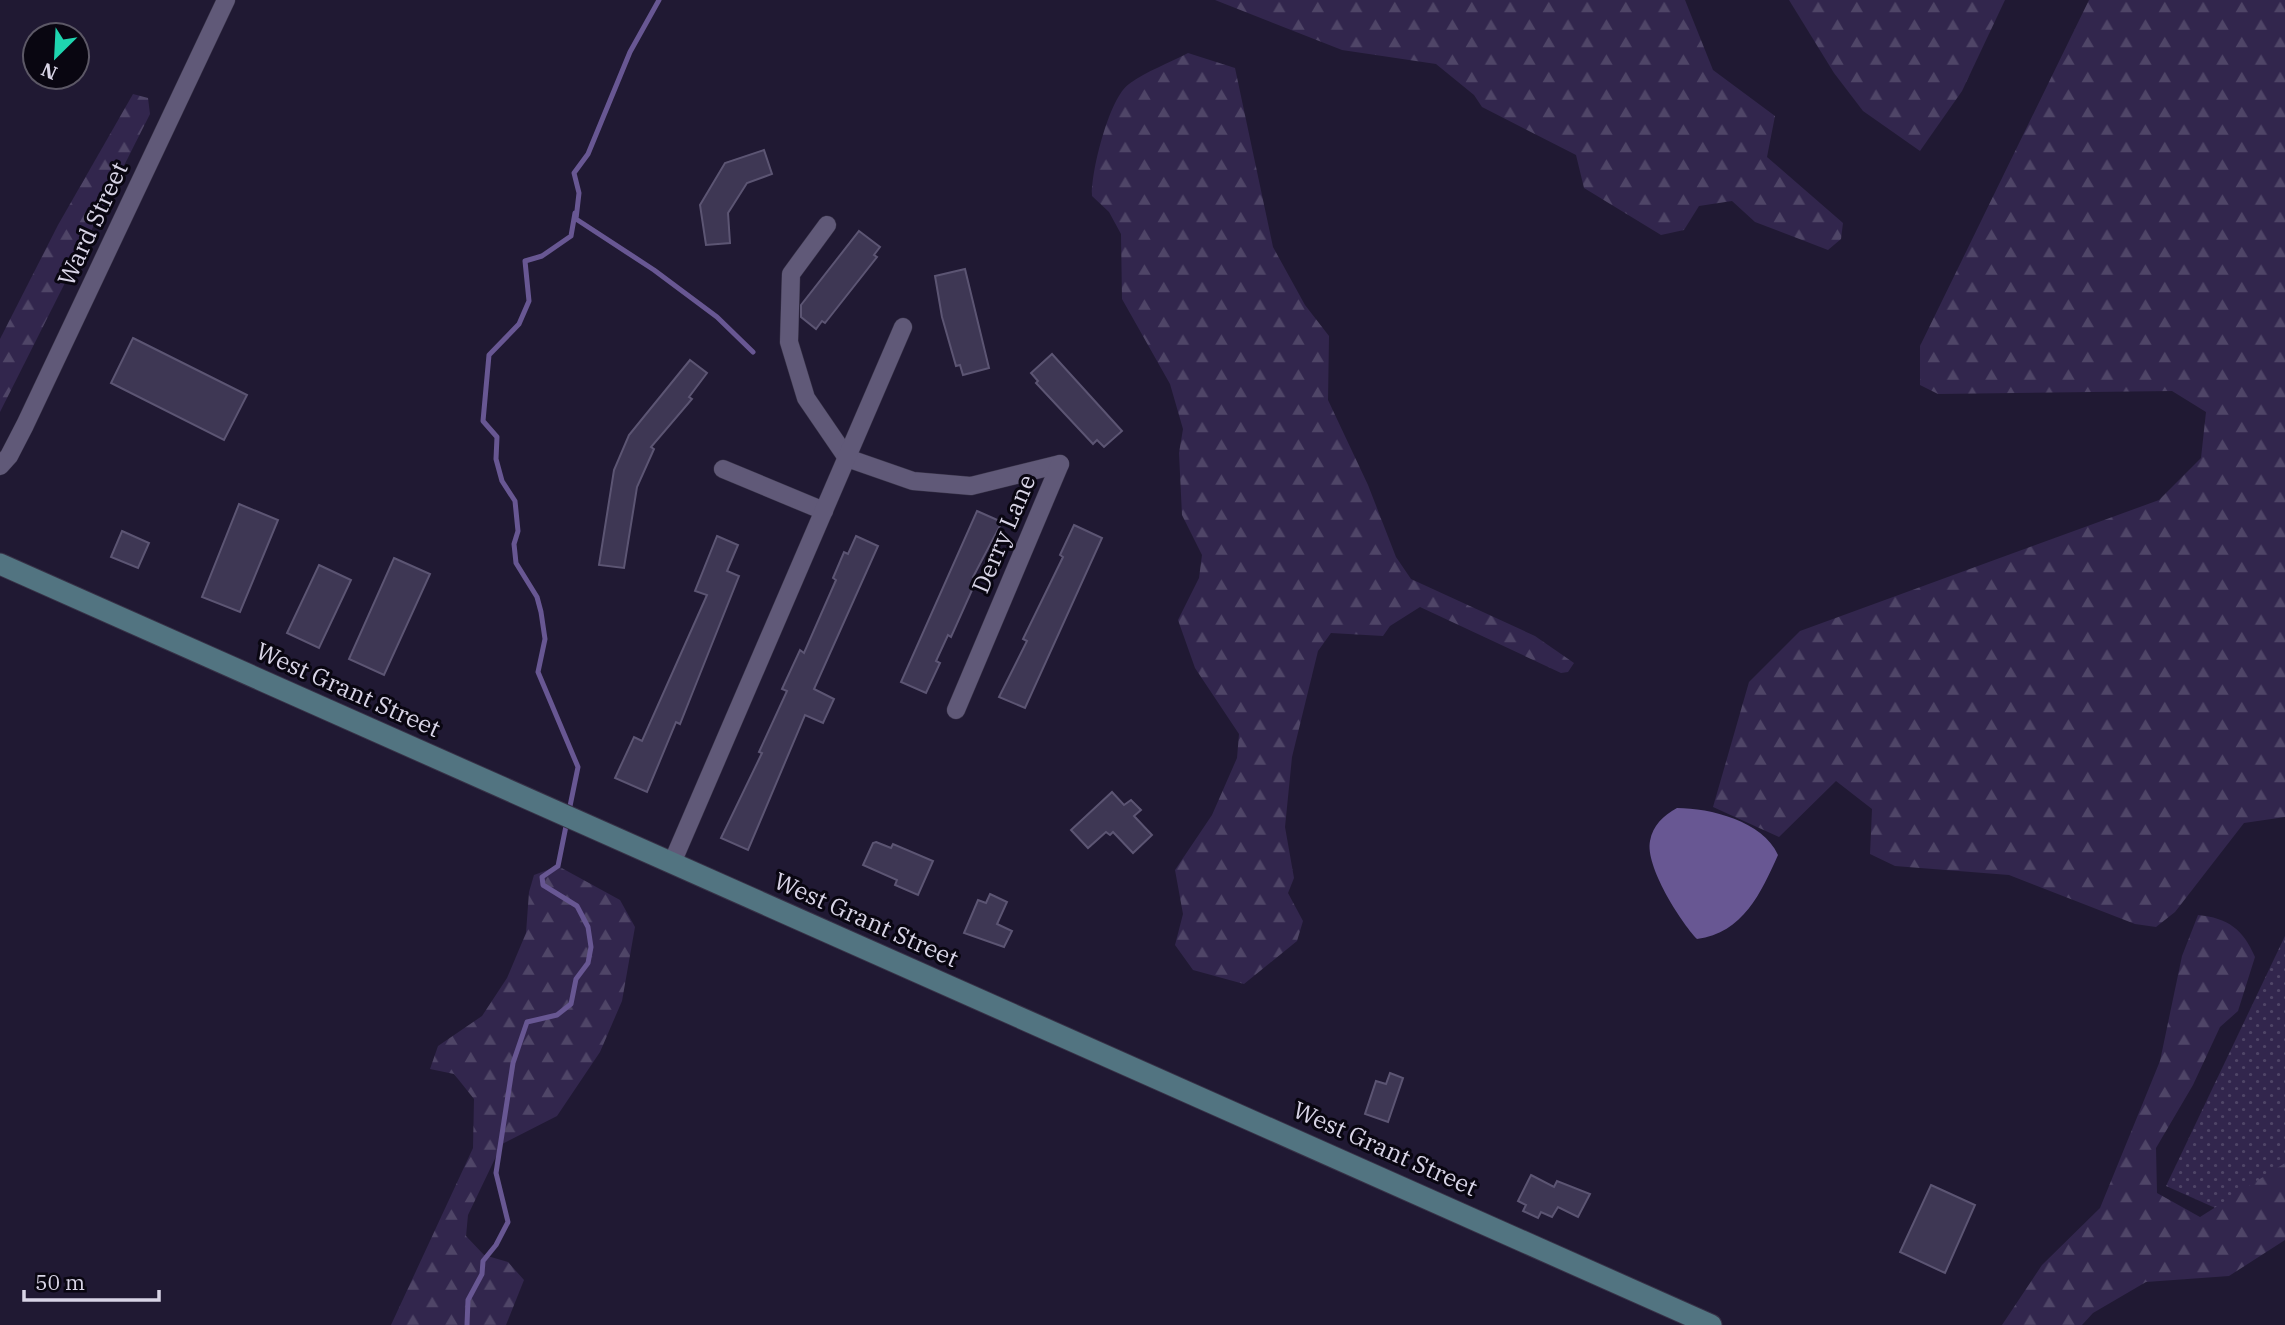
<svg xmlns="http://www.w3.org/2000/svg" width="2285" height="1325" viewBox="0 0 2285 1325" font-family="'IBM Plex Serif',serif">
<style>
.grass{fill:url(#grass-dots)}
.forest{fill:url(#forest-firs)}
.water{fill:#685793}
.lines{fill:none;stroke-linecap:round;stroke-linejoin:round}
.stream{stroke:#685793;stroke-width:5}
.building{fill:#3e3754;stroke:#5c5573;stroke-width:2}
.street-casing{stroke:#373247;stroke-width:19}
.secondary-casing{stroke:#373247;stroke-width:23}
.street{stroke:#605978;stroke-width:18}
.secondary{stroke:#527481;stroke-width:21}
.labels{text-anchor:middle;stroke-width:6;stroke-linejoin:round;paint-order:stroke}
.street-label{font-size:24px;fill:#d8d4e6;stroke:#090611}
</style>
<defs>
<pattern id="grass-dots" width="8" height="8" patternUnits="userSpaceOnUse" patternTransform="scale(1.75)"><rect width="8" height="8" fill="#32264d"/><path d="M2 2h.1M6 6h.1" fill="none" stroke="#4f4567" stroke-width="1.8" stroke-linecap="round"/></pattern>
<pattern id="forest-firs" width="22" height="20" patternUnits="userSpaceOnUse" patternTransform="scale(1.75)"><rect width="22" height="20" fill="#32264d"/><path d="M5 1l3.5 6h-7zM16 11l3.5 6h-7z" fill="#4f4567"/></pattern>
</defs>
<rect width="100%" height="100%" fill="#201933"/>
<polygon class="grass" points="2285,936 2285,1239 2166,1186"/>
<g class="forest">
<polygon points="1215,0 1685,0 1713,70 1775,116 1767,157 1843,223 1841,239 1828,250 1755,222 1732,201 1699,206 1684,230 1661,235 1584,188 1576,155 1482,107 1474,95 1436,64 1342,50"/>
<polygon points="1789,0 2005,0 1962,91 1920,151 1863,111 1834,73"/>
<polygon points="2089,0 2285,0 2285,817 2244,823 2175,912 2156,927 2135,924 2009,875 1895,866 1870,854 1872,809 1836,781 1779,837 1713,807 1749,682 1800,631 2159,500 2201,458 2206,412 2172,391 1938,394 1920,385 1920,346"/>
<path d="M 1188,53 L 1235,68 L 1273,247 L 1305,305 L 1329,336 L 1328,400 L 1368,485 L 1396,557 L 1411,579 L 1535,636 L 1574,663 L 1568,672 L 1561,673 L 1420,607 L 1390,626 L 1383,636 L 1331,633 L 1318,651 L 1292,757 L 1285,827 L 1294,878 L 1288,893 L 1303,921 L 1297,941 L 1244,984 L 1193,970 L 1175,945 L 1183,914 L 1175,870 L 1212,815 L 1237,758 L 1239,734 L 1195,668 L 1178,620 L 1199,578 L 1202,555 L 1182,515 L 1179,453 L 1183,429 L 1170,384 L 1122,299 L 1121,234 L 1109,212 L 1092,196 C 1091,172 1109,98 1129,84 C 1147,71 1169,63 1188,53 Z"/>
<polygon points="133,94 148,98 150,114 0,412 0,339 58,225"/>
<polygon points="558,866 620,900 635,927 622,1001 600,1052 557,1116 502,1144 468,1215 466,1236 484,1255 508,1262 524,1280 506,1325 391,1325 473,1148 474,1099 454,1074 430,1069 438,1046 482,1016 507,978 526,933 529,892 534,875"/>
<path d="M 2198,915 C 2228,918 2243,929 2255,957 L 2238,1011 L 2220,1027 L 2193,1085 L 2156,1148 L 2157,1193 L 2200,1217 L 2285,1163 L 2285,1240 L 2229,1276 L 2146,1282 L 2093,1313 L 2082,1325 L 2002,1325 L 2042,1265 L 2100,1208 L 2160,1061 L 2182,956 Z"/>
</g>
<path class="water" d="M 1677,808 C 1710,808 1763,821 1778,855 C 1761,893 1743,933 1697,939 C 1680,921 1645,866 1650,841 C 1653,825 1663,816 1677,808 Z"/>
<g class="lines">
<g class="stream">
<polyline points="659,0 630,52 588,154 574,173 579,193 576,219 654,270 717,317 753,352"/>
<polyline points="569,811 578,767 538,672 545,639 541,612 537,597 516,563 514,544 518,531 515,501 502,481 496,459 497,437 483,421 489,355 519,324 529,301 525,261 542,256 571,236 575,213"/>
<polyline points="467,1325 468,1300 482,1274 483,1261 496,1245 508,1222 496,1173 513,1063 527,1022 557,1015 571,1004 576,979 588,963 591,947 588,927 577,906 543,885 542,877 558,866 567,821"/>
</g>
</g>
<g class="building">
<polygon points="764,150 772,174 747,183 728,213 730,243 706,245 700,205 725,163"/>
<polygon points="859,231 880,247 874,255 877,257 825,323 822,321 816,329 801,317 801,305"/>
<polygon points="965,269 989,368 963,375 960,365 956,366 942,317 935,276"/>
<polygon points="133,338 247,395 224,440 111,383"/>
<polygon points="1052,354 1122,431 1104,447 1097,440 1093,444 1036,383 1038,381 1031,373"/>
<polygon points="690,360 707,373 689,397 692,399 651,447 654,449 637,487 624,568 599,565 614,470 629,435"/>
<polygon points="239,504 278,520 240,612 202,597"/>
<polygon points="977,511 1002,522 973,577 977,579 951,637 948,635 936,661 940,663 926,693 901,682"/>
<polygon points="1074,525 1102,538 1025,708 999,697 1027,641 1023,639 1063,557 1060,555"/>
<polygon points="122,531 149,543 138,568 111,557"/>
<polygon points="717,536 738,545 727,571 739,576 692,694 680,724 676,722 647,792 615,778 634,737 642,741 707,595 695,591"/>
<polygon points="856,536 878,546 814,689 834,699 823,723 805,715 748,850 721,838 762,753 759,752 787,691 782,689 800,650 804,653 836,580 833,578 844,552 848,554"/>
<polygon points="394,558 430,574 384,675 349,659"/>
<polygon points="319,565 351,580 319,648 287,633"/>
<polygon points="1112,792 1124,805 1131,800 1141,810 1134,816 1152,835 1133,853 1113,832 1110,835 1106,832 1088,848 1071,830"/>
<polygon points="876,842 891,848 893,844 933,861 918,895 895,885 897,880 863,865 873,843"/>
<polygon points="990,894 1007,902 997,924 1012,931 1004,947 964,933 978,900 986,903"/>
<polygon points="1390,1073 1403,1078 1388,1122 1365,1114 1376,1081 1386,1084"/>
<polygon points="1531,1175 1554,1187 1557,1181 1590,1194 1578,1217 1558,1207 1552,1217 1541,1212 1538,1218 1523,1211 1526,1205 1518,1201"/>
<polygon points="1931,1185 1975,1205 1945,1273 1900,1252"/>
</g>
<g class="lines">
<defs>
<g id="street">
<polyline points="827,225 791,274 789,342 806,398 847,458 913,481 971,486 1060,464"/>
<polyline points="0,466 9,456 25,425 226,0"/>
<polyline points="723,469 824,511"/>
<polyline points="956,710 1060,464"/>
<polyline points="672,863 903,327"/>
</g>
<polyline id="secondary" points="0,564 1711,1325"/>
</defs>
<use href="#street" class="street-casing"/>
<use href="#secondary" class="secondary-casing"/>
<use href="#street" class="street"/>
<use href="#secondary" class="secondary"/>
</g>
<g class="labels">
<g class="street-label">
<text transform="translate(93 224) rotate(-65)" y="8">Ward Street</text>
<text transform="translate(1004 534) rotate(-67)" y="8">Derry Lane</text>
<text transform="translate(348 690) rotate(24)" y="8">West Grant Street</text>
<text transform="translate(866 920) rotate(24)" y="8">West Grant Street</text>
<text transform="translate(1385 1149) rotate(24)" y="8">West Grant Street</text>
</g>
</g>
<g transform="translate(56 56) rotate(204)"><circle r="33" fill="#090611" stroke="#5c5866" stroke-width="2"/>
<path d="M0-5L12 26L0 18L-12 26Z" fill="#1fd5b0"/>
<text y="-10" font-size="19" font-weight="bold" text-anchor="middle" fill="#d8d4e6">N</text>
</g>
<path d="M24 1290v10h135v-10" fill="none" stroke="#d8d4e6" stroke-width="3.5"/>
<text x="35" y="1290" font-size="21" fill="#d8d4e6" stroke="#090611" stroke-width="5" paint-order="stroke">50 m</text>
</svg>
